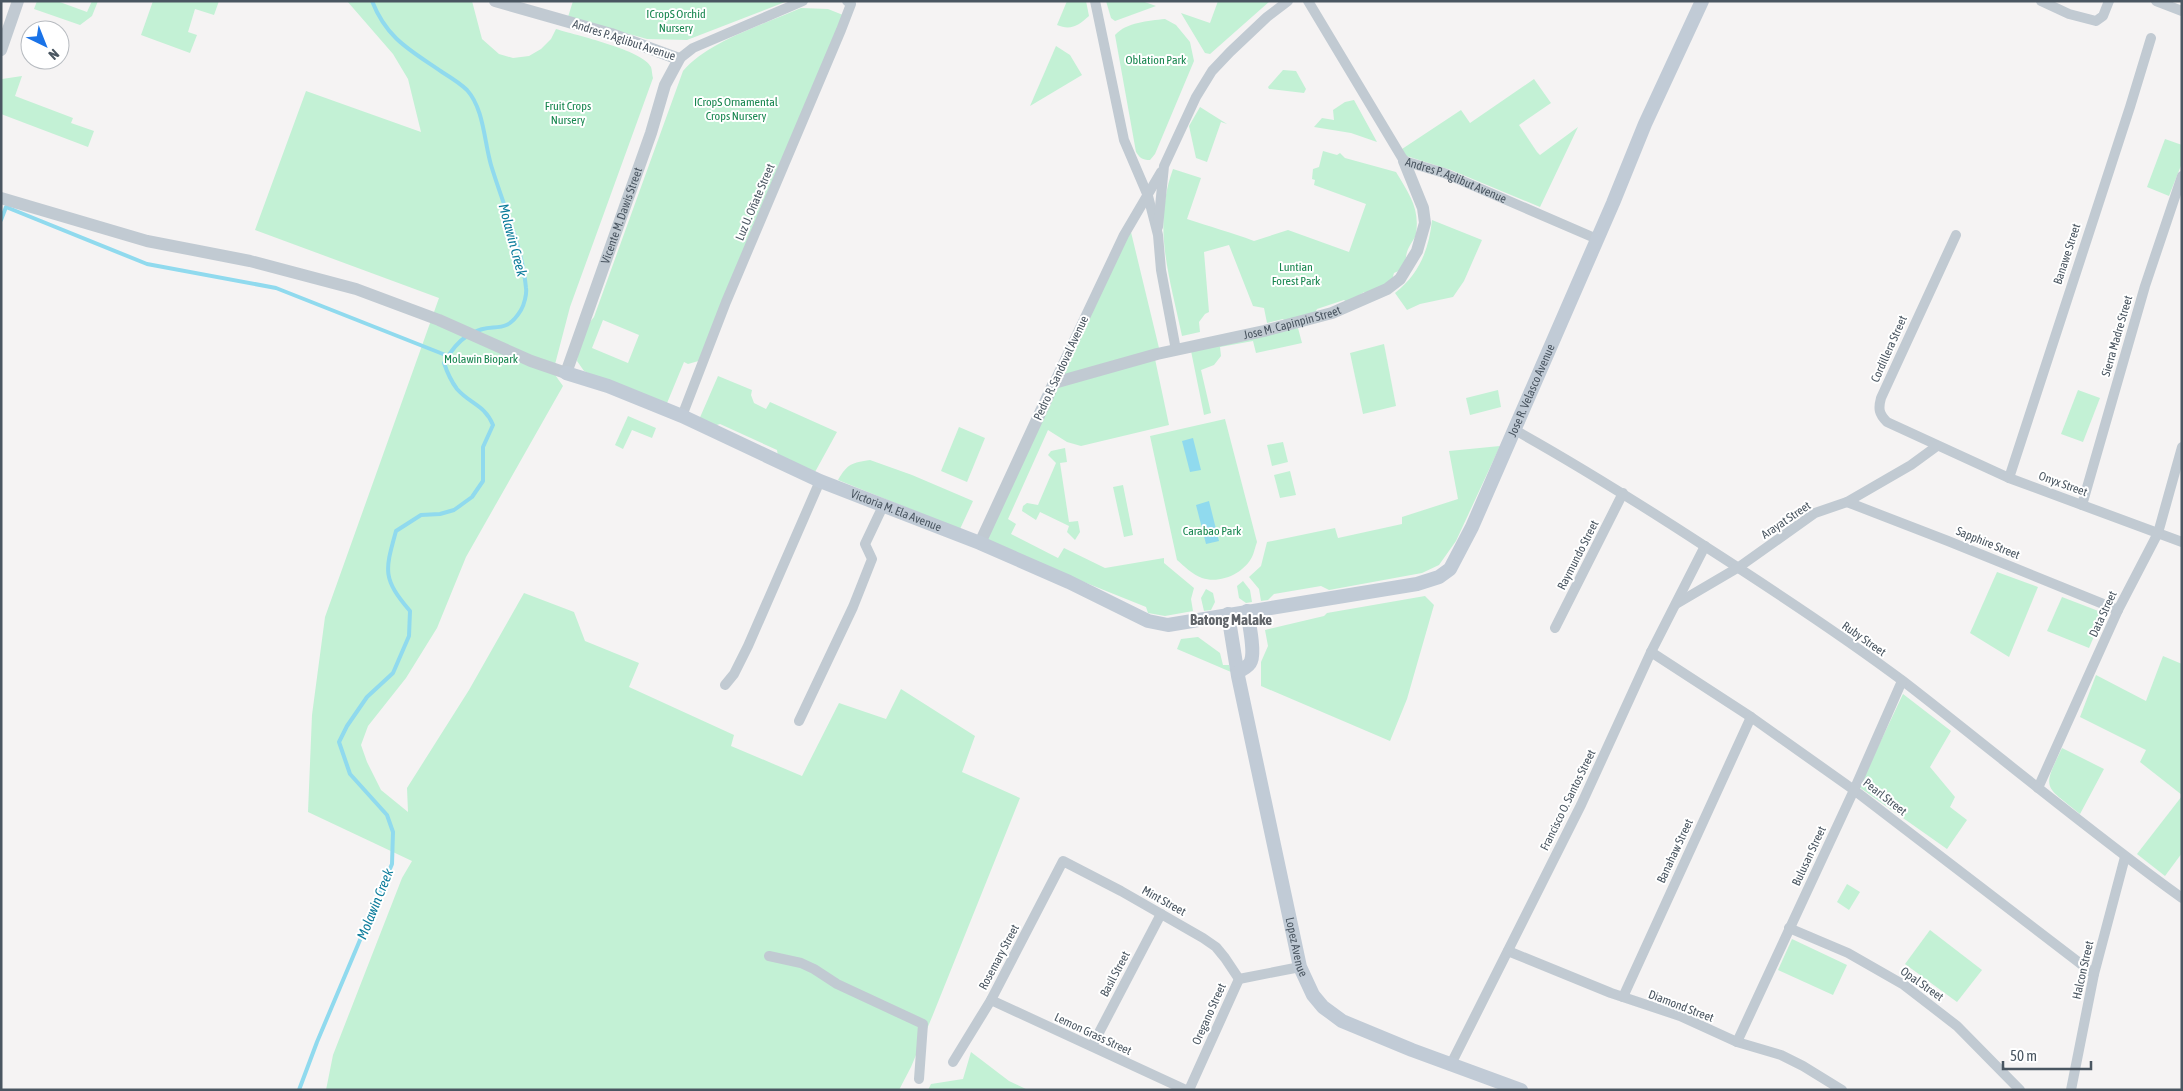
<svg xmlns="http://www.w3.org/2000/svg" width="2183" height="1091" viewBox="0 0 2183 1091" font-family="'Asap Condensed',sans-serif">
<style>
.green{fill:#c3f1d5;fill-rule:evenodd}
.water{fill:#90daee}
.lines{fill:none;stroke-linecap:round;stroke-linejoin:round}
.stream{stroke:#90daee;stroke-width:4}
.minor{stroke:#c1cad2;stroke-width:10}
.tertiary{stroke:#c1cad2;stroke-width:12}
.secondary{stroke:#c1cbd6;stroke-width:14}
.labels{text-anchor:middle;stroke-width:4;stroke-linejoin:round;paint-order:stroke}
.park-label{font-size:12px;fill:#17864f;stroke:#fff}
.street-label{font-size:12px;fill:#4a5661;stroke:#fff}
.water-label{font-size:14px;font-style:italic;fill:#0c7c9b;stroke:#fff}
.quarter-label{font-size:15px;font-weight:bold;fill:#5f6368;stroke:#fff}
</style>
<rect width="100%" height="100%" fill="#f5f3f3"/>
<g class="green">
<polygon points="37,1 57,1 87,12 92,1 98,1 92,16 80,25 34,9"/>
<polygon points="153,1 219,1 214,15 195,9 188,32 197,35 190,53 141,35"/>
<path d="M 347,1 L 472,1 L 482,39 L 499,54 L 513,58 L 529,56 L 541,49 L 551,39 L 556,29 C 575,35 643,50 651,67 C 652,70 652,75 653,78 L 570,307 L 553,372 L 563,386 L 466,557 L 437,628 L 406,678 L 368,726 L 361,745 L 367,762 L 381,790 L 408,812 L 407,788 L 469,690 L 524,593 L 574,612 L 585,641 L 639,663 L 629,687 L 734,735 L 731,746 L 802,776 L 839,703 L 886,719 L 901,689 L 975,736 L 962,772 L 1020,798 L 932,1017 L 911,1067 L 899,1090 L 326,1090 L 333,1055 L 402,878 L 412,861 L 308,812 L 312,715 L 325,617 L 439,298 L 255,230 L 306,91 L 421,132 L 408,79 L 393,54 Z"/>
<polygon points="573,1 784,1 785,2 687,40 647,39 568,17"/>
<path d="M 1067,1 L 1086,1 L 1089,16 C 1079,25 1071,31 1057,25 Z"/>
<polygon points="1106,1 1142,1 1156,6 1115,21 1111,18"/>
<polygon points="1218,1 1270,1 1210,54 1205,53 1181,13 1210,23"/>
<path d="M 801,8 L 828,9 L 843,15 L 702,360 L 688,364 L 684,362 L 665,408 L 584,371 L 577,361 L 581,333 L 594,317 L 683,71 C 708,41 765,24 801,8 ZM 603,320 L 639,335 L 628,363 L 592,348 Z"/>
<path d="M 1165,19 L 1176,25 L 1190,42 L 1194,61 L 1155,154 L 1150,160 C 1142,160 1140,158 1136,152 L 1115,35 C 1127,22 1148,21 1165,19 Z"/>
<polygon points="1056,46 1070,55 1082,75 1030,106"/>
<polygon points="1283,70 1296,71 1306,89 1304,93 1269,89 1268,87"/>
<polygon points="22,76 15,96 73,118 71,123 94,131 88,147 1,114 2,79"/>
<polygon points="1534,79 1551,103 1519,125 1537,152 1540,155 1578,127 1540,207 1451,170 1400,154 1399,151 1461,110 1470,123"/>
<polygon points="1354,100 1377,142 1351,133 1314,127 1322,118 1334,120 1333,110 1345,102"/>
<polygon points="1200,107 1227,124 1221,122 1207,162 1196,158 1189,126"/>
<polygon points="2165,139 2182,145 2182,163 2169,196 2147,187"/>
<path d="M 1323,151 L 1337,155 L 1340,153 L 1345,158 L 1396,172 C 1409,194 1420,208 1416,234 C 1415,239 1409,245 1407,252 C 1404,263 1408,268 1394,273 L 1392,280 L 1368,296 L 1364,292 L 1348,303 L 1344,300 L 1317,309 L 1314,315 L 1285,321 L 1283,319 L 1267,323 L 1264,308 L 1253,306 L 1229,245 L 1204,252 L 1209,312 L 1205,314 L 1199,322 L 1200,332 L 1182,336 C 1170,278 1152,227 1173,169 L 1201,178 L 1187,219 C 1210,227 1231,232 1254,241 L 1288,230 L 1349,252 L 1366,204 L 1314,185 L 1315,180 L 1312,179 L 1313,169 L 1319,167 Z"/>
<path d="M 1432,220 L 1482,240 L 1464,281 L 1453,297 L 1420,304 L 1407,310 L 1395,293 C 1419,274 1429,250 1432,220 Z"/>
<polygon points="1130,228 1159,348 1155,359 1169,425 1081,446 1067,442 1048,430 1008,519 1016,524 1011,534 1058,558 1064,548 1105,568 1164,558 1164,563 1194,588 1191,599 1193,611 1165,616 1148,613 1146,607 984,542"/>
<polygon points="1298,328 1302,343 1256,353 1253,341 1220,347 1221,356 1214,365 1201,370 1211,413 1204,415 1191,351"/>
<polygon points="1384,344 1396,406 1363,414 1350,353"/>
<polygon points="718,376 752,390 751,395 754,403 766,409 770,402 837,432 815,472 778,456 777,450 720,424 710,427 698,422"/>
<polygon points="1498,390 1501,407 1470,415 1466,398"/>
<polygon points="2078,390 2100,398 2083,442 2061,434"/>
<polygon points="628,416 656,428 652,438 632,430 623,449 615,445"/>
<path d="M 1225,419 L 1257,542 C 1255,547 1254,553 1252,557 C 1243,574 1220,584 1202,578 C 1193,575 1184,566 1177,560 L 1150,436 Z"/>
<polygon points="959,427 985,438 967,482 941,471"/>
<polygon points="1283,442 1288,462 1272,466 1267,445"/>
<polygon points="1500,446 1456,541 1439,565 1422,573 1329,590 1321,586 1274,594 1268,600 1261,601 1259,589 1249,577 1261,566 1267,542 1335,528 1338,538 1402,524 1402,517 1458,499 1449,451"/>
<polygon points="1065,448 1067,462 1060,463 1069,522 1078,521 1080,532 1075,540 1067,532 1069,526 1040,512 1036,520 1022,511 1023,506 1027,503 1038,505 1056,463 1048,455 1051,451"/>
<path d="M 870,460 L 912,475 L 973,501 L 960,529 L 838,480 C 848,463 852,463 870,460 Z"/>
<polygon points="1290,471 1296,495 1280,498 1274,475"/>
<polygon points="1123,485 1133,535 1124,537 1113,487"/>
<polygon points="1997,572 2038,587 2009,657 1970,633"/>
<polygon points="1243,581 1250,590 1252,602 1246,603 1239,598 1237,586"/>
<polygon points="1206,589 1213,593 1215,602 1211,610 1204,611 1201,598"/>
<polygon points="1425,596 1434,605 1407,699 1390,741 1261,686 1261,662 1268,646 1265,630 1324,616 1327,613"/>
<polygon points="2062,597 2101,612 2101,620 2089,648 2047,631"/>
<polygon points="1198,637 1220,653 1223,665 1229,665 1231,672 1177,649 1181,639"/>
<polygon points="2163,656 2182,664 2182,795 2140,762 2146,750 2080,717 2096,675 2146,701"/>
<polygon points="1903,694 1951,731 1930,767 1955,797 1950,807 1967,820 1947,849 1859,787"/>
<path d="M 2062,748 L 2104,769 L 2080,814 C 2045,785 2041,791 2062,748 Z"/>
<polygon points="2182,796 2182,853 2165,876 2137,854"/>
<polygon points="1847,884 1860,892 1849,910 1837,902"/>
<polygon points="1930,930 1982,970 1957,1002 1905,964"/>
<polygon points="1792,939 1847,965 1833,995 1778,970"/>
<polygon points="971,1052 1009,1081 1028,1090 928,1090 931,1084 963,1079"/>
</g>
<g class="water">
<polygon points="1193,438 1201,470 1190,472 1182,441"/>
<polygon points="1209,501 1219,541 1206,544 1196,505"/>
</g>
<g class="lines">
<g class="stream">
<path d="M 372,1 C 387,39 410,50 442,72 C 450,77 460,83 467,90 C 484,109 484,141 491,165 C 503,205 522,246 526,288 C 527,294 524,305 521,310 C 505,337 492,321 473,333"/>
<polyline points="1,220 6,207 147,264 276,288 448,356"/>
<path d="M 299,1090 L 317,1042 L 392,864 L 393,832 L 387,815 L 350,774 L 339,742 L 347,726 L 367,697 L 393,673 L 409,636 L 410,611 C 382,578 385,571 396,531 L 421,515 L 440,514 L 454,510 L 472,497 L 483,481 L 483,447 L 493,425 C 485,405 470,404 457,389 C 451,381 447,372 444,363 C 450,352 456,343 467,336"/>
</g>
<g class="minor">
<polyline points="1095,1 1124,140 1148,196 1158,235 1161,270 1176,350"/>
<path id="s1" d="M 1308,1 L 1404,161 L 1444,173 L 1597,239"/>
<polyline points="2041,1 2069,14 2096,21 2103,16 2109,1"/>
<polyline points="2156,1 2182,11"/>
<polyline points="679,59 693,48 803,1"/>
<polyline points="1158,227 1164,166 1196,97 1212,71 1230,52 1267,17 1288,1"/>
<path d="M 1956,235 L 1881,398 C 1878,409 1879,414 1887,422 L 2009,478 L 2182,542"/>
<polyline points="1054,383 1124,235 1161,172"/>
<polyline points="682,416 726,302 841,30 851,4 847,1"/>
<path d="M 1513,429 C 1578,465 1640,504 1703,545 C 1770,588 1839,633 1903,681 C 1996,753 2086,829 2182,898"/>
<polyline points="2009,478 2130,107 2151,38"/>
<polyline points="1847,502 1948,541 2118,610"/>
<polyline points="2082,505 2145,286 2182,176"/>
<polyline points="1676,604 1739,567 1815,513 1847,502 1911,465 1937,446"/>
<polyline points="1555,628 1623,493"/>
<polyline points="1651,652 1751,717 1854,790 2094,974"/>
<polyline points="725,685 734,674 748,646 820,481"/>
<polyline points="799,721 853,607 872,559 865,544 883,506"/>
<polyline points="2038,788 2118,610 2158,533 2182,447"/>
<polyline points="1789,928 1848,953 1904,985 1957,1026 2020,1090"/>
<polyline points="1508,951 1611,993 1680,1016 1737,1042 1781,1055 1803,1066 1842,1090"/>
<polyline points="769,956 801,963 814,969 837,984 923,1024 919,1079"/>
<polyline points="1239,979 1300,967"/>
<polyline points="1623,997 1751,717"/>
<polyline points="991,1000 1186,1090"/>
<polyline points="1737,1042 1854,790 1902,681"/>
<polyline points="1092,1046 1161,914"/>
<polyline points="953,1062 991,1000 1063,861 1121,891 1203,938 1216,947 1225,958 1239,979"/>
<polyline points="1451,1064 1581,805 1651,652 1705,546"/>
<polyline points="1189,1090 1239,979"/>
<polyline points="2071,1090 2094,974 2125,857"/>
</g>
<g class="tertiary">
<polyline points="1,50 18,1"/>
<path id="s2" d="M 1,198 L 147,241 L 250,261 L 356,289 L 439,320 L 531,361 L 566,373 L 651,133 L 665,85 L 679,59 L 611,34 L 495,1"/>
<path id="s3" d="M 980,543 L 1054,383 L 1157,354 L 1264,331 L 1332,313 L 1387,289 L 1400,279 L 1417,251 L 1425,223 L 1423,208 L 1404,161"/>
</g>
<g class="secondary">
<path id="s4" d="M 566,373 L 608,386 L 682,416 L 820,481 L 980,543 L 1069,582 L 1148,621 L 1168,625 L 1417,584 L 1439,577 L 1450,569 L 1472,527 L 1613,203 L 1645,124 L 1702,1"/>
<path id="s5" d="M 1228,614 L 1238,676 L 1300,967 L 1313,995 L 1323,1007 L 1342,1021 L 1412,1050 L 1521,1090"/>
<path d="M 1238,672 C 1242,669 1249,667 1251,661 C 1255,651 1249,623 1247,611"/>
</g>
</g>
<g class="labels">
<g class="park-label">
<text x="676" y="18">ICropS Orchid<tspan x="676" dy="14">Nursery</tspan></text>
<text x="1156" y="64">Oblation Park</text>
<text x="736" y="106">ICropS Ornamental<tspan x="736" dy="14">Crops Nursery</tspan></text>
<text x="568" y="110">Fruit Crops<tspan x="568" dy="14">Nursery</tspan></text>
<text x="1296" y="271">Luntian<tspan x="1296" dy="14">Forest Park</tspan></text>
<text x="481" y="363">Molawin Biopark</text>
<text x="1212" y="535">Carabao Park</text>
</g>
<g class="street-label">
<text transform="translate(624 40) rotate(18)" y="4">Andres P. Aglibut Avenue</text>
<text dy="4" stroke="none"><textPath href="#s1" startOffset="242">Andres P. Aglibut Avenue</textPath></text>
<text transform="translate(755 202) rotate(-67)" y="4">Luz U. Oñate Street</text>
<text dy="4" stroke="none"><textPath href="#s2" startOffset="760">Vicente M. Dawis Street</textPath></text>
<text transform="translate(2067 254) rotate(-72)" y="4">Banawe Street</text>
<text dy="4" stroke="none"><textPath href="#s3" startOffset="422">Jose M. Capinpin Street</textPath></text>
<text transform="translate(2117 336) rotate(-74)" y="4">Sierra Madre Street</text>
<text transform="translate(1889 349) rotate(-66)" y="4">Cordillera Street</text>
<text transform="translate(1061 368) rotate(-65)" y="4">Pedro R. Sandoval Avenue</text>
<text dy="4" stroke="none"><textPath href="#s4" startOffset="1139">Jose R. Velasco Avenue</textPath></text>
<text transform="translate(2063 484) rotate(20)" y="4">Onyx Street</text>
<text dy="4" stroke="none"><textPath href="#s4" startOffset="358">Victoria M. Ela Avenue</textPath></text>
<text transform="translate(1786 520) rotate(-34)" y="4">Arayat Street</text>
<text transform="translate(1988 543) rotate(22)" y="4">Sapphire Street</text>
<text transform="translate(1578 555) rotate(-63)" y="4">Raymundo Street</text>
<text transform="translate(2103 614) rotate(-65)" y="4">Data Street</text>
<text transform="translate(1864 639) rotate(35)" y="4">Ruby Street</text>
<text transform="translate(1885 797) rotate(38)" y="4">Pearl Street</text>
<text transform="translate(1568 800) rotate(-64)" y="4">Francisco O. Santos Street</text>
<text transform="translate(1675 851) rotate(-65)" y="4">Banahaw Street</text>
<text transform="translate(1809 856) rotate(-65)" y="4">Bulusan Street</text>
<text transform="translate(1164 901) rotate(29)" y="4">Mint Street</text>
<text dy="4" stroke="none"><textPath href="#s5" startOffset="340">Lopez Avenue</textPath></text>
<text transform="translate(999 957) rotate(-62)" y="4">Rosemary Street</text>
<text transform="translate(2083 970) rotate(-77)" y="4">Halcon Street</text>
<text transform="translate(1115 974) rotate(-62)" y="4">Basil Street</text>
<text transform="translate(1922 984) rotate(35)" y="4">Opal Street</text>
<text transform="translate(1681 1006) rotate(21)" y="4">Diamond Street</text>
<text transform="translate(1209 1014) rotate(-66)" y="4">Oregano Street</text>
<text transform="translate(1093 1034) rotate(25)" y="4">Lemon Grass Street</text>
</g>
<g class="water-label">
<text transform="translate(513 240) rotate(75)" y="5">Molawin Creek</text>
<text transform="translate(375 904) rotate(-68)" y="5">Molawin Creek</text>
</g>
<g class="quarter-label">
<text x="1231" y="625">Batong Malake</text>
</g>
</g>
<rect width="2183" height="1091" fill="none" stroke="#4a5661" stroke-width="5"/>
<g transform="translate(45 45) rotate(137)"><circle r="24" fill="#ffffff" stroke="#b7bbc0"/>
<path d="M0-4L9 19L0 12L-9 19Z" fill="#1a73e8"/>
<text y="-8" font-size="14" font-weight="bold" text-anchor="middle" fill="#4a5661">N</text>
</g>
<path d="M2003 1061v8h88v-8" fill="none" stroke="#4a5661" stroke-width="2.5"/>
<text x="2010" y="1061" font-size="15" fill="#4a5661" stroke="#ffffff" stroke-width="4" paint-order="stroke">50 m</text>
</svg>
